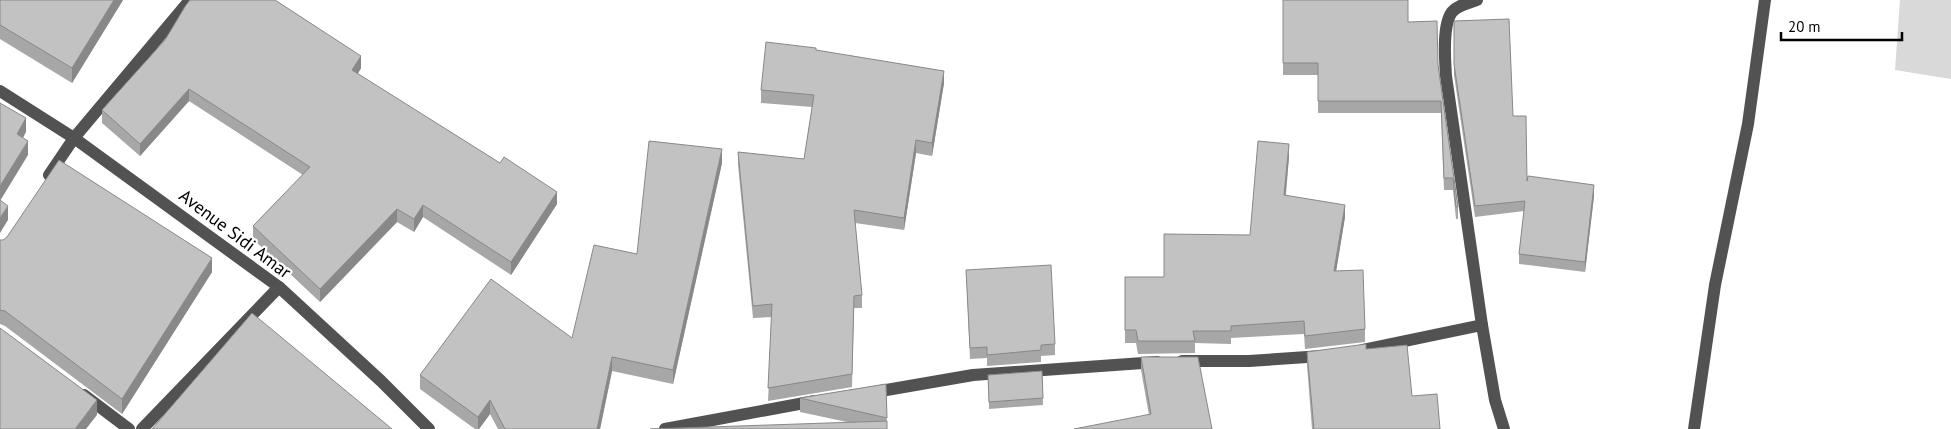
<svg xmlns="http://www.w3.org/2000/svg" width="1951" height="429" viewBox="0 0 1951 429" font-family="'PT Sans',sans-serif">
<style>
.green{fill:#d9d9d9}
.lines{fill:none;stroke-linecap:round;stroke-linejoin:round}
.minor{stroke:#525252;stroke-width:12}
.wall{fill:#a7a7a7}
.shaded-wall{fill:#888}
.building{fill:#c2c2c2;stroke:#888}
.labels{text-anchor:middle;stroke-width:4.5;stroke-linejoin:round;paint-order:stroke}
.street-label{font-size:18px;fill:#000;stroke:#fff}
</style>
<rect width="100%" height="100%" fill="#fff"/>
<polygon class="green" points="1900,0 1951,0 1951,79 1895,70"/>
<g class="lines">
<g class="minor">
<path d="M 1477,0 C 1469,3 1458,5 1452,12 C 1442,25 1445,60 1446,76 L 1482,325 L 1495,400 L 1504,429"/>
<polyline points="0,91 74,138 279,287 381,381 429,429"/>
<polyline points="49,175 74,138 190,0"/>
<polyline points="1362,350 1482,325"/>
<polyline points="1182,361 1249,361 1322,356"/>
<polyline points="869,393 973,375 1157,362"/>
<polyline points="84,395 129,429"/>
<polyline points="142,429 279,287"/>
<polyline points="665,429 815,401"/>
<polyline points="1694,429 1715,285 1748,124 1765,0"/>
</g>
</g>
<g class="wall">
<polygon points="0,0 123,0 72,83 0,39"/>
<polygon points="1283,0 1408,22 1438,65 1458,207 1458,219 1456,219 1453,190 1444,190 1441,113 1318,113 1318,75 1283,75"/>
<polygon points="1454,21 1513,116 1527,181 1594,196 1585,272 1519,264 1519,254 1524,211 1475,217 1454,75"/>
<polygon points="165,40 361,68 358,74 557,204 511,275 423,217 414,232 397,222 320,302 253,239 253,226 303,175 189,101 140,156 102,123 102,110"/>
<polygon points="816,50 944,83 932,156 916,153 904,230 855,223 862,295 862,308 854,308 852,387 768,401 772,317 753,318 738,165 738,152 804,159 812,107 761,103 761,90"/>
<polygon points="1289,157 1286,195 1345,217 1336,271 1365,329 1365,342 1305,349 1304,334 1231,338 1231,344 1195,343 1195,353 1138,354 1136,343 1125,343 1125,277 1164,277 1250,235"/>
<polygon points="722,163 673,384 612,371 600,429 498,429 490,414 479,429 475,429 420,389 420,375 572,338"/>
<polygon points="0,240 212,272 122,414 5,326 0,324"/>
<polygon points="966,270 1055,344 1055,355 1041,356 1041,362 987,366 987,358 970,359"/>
<polygon points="1366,349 1412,396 1440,429 1312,429 1307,365 1307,352"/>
<polygon points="1141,357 1212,429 1149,415 1141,370"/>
<polygon points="1042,371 1043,405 989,409 988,375"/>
<polygon points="886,384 887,429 847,422 800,412 800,398"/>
</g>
<g class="shaded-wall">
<polygon points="114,0 123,0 72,83 72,68"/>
<polygon points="361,56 361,68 352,83 352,70"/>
<polygon points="944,71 944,83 932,156 932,143"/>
<polygon points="189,89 189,101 140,156 140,144"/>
<polygon points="26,118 26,132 17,149 17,134"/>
<polygon points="916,140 916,153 904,230 904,218"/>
<polygon points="28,141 28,155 0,201 0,186"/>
<polygon points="1289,144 1289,157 1284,208 1284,195"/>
<polygon points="722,149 722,163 673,384 673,370"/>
<polygon points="1594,185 1594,196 1585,272 1585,262"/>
<polygon points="557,192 557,204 511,275 511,262"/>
<polygon points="423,205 423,217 414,232 414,219"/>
<polygon points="1345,205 1345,217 1334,284 1334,271"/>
<polygon points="8,206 8,220 0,233 0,218"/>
<polygon points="397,209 397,222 320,302 320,289"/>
<polygon points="212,258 212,272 122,414 122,399"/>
<polygon points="612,357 612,371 600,429 597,429"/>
<polygon points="97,400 97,415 86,429 75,429"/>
<polygon points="490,400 490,414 479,429 478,429 478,417"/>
</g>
<g class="building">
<polygon points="0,0 114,0 72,68 0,25"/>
<polygon points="190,0 275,0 361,56 352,70 500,163 504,157 557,192 511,262 423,205 414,219 397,209 320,289 253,226 310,167 189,89 140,144 102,110 165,40 186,5"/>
<polygon points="1283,0 1408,0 1408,22 1437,21 1438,65 1458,207 1456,207 1453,178 1444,178 1441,101 1318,101 1318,63 1283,63"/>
<polygon points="1509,19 1513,116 1526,116 1527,181 1528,176 1594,185 1585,262 1519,254 1525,201 1475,206 1454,64 1454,21"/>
<polygon points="766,42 816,48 816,50 944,71 932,143 916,140 904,218 854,210 862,295 854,296 852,374 768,388 772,304 753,306 738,152 804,159 814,95 761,90"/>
<polygon points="0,103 26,118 17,134 28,141 0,186"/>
<polygon points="649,141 722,149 673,370 612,357 597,429 505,429 490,400 478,417 420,375 491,279 572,338 594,245 637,254"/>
<polygon points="1258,141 1289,144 1284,195 1345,205 1334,271 1363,270 1365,329 1305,336 1304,321 1231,326 1231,331 1193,331 1195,341 1138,341 1136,330 1125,330 1125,277 1164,277 1164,234 1250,235"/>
<polygon points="59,160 212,258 122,399 5,311 0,310 0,240 3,240 7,237"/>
<polygon points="0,200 8,206 0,218"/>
<polygon points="1051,265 1055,344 1041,345 1041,350 987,355 987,347 970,348 966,270"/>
<polygon points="252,313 392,429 152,429"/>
<polygon points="0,328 97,400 75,429 0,429"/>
<polygon points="1366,344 1366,349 1407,345 1412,396 1437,394 1440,429 1314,429 1307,352"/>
<polygon points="1141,357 1198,357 1212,429 1074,429 1151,414"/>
<polygon points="1042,371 1043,398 989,402 988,375"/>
<polygon points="886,384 887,418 800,398"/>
<polygon points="887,421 887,429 650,429"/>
</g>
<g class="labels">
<g class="street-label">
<text transform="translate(235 234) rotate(37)" y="6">Avenue Sidi Amar</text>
</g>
</g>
<path d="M1781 32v8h121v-8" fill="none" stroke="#000000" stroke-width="2.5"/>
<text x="1788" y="32" font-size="15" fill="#000000" stroke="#ffffff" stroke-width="4" paint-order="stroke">20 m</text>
</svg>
